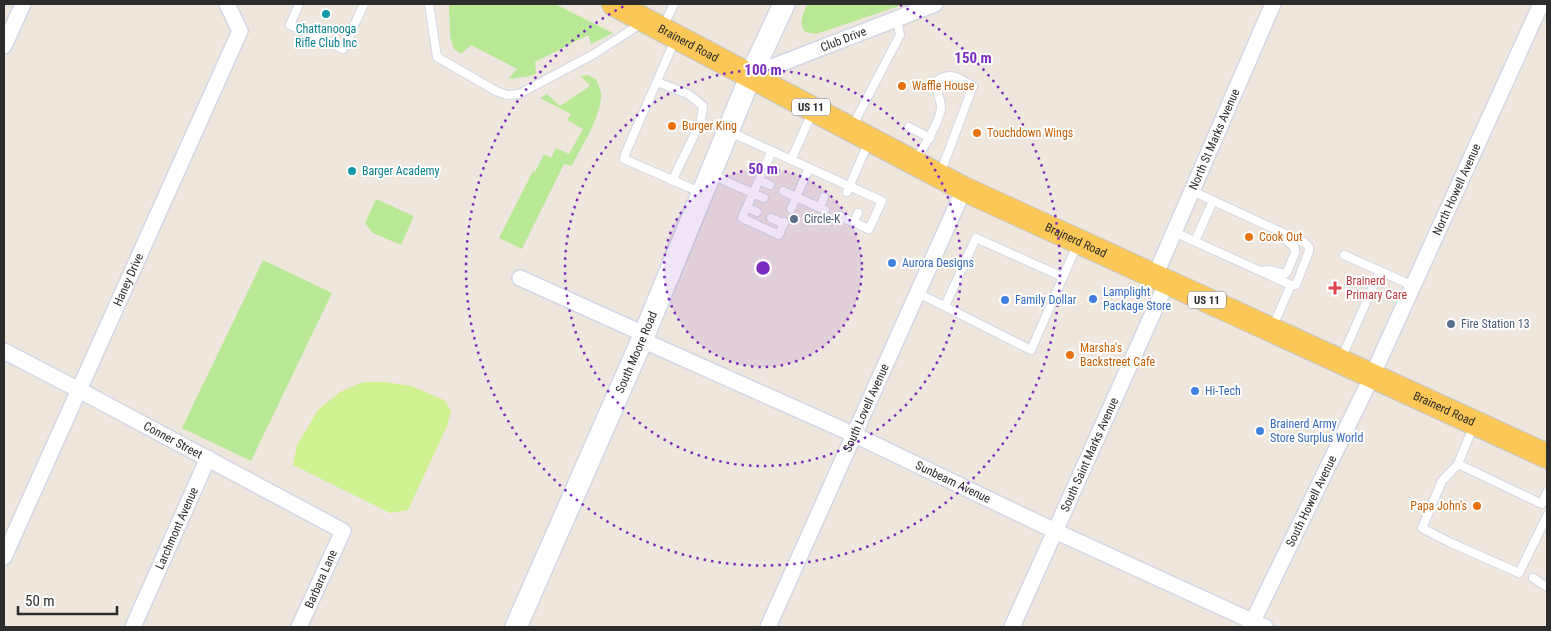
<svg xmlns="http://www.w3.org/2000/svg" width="1551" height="631" viewBox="0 0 1551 631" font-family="'Roboto Condensed',sans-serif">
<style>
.green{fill:#b9e996}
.pitch{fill:#d0f191}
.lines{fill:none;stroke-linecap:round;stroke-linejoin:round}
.service-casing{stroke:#d2d8e6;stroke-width:10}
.minor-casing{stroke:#d2d8e6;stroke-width:18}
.secondary-casing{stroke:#d2d8e6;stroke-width:24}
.primary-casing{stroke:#c8c8c8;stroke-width:26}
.service{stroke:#fff;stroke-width:8}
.minor{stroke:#fff;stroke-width:15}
.secondary{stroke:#fff;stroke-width:21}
.primary{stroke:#fbc756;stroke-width:24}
.ring{fill:none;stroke:#7b2cbf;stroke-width:2.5;stroke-dasharray:2.5 5}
.culture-dot{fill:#0f9aa8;stroke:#fff;stroke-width:2}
.food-dot{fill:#e8710a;stroke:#fff;stroke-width:2}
.service-dot{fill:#5c6f8a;stroke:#fff;stroke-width:2}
.shop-dot{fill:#3f7fe0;stroke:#fff;stroke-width:2}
.health-dot{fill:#e0444e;stroke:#fff;stroke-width:2}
.labels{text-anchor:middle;stroke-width:4;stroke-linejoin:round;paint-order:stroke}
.shield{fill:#fff;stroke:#6b6b6b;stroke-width:1}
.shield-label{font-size:11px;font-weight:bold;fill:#2c2c2c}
.culture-label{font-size:12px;fill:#0d838f;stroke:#fff}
.street-label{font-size:12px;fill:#2c2c2c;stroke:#fff}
.food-label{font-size:12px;fill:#c56008;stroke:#fff;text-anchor:start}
.service-label{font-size:12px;fill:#4e5e75;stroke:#fff;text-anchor:start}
.shop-label{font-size:12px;fill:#366cbe;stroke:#fff;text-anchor:start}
.health-label{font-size:12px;fill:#be3a42;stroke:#fff;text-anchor:start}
.centre{fill:#7b2cbf;stroke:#fff;stroke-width:2.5}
.ring-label{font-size:15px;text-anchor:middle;font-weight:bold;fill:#7b2cbf;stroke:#fff;stroke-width:4;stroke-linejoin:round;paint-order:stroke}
</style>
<rect width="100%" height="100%" fill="#efe6dd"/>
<g class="green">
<polygon points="449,4 555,4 613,33 591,44 588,35 535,62 536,74 526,77 508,79 517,69 471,45 461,54 454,49 450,37"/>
<path d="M 807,4 L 844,5 L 905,4 L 816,34 L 805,32 C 798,22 803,15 807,4 Z"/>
<path d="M 588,75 L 596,79 C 598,85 602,91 601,97 C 599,121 582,145 572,166 L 564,164 L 522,249 L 499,238 L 533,171 L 535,172 L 544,154 L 551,158 L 556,148 L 569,154 L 583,129 L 567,120 L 571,114 L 540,98 L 547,94 L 560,106 L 590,86 L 581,76 Z"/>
<polygon points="376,199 414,216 401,245 373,233 365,223"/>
<polygon points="263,260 332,293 251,461 182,428"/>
</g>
<polygon class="pitch" points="363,382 385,382 411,386 444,400 451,411 447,426 408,510 390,513 293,465 297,445 318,410 340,392"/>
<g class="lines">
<defs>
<g id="service">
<polyline points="299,4 290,25 343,49 364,4"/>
<polyline points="429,4 437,57 496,91 507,95 519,94 594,54 642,23"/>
<polyline points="663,27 674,4"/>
<polyline points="675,40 626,152 624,159 702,193"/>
<polyline points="657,82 688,94 703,106 701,121 672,181"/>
<polyline points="852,127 900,35 897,19"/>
<polyline points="909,127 930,138"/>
<polyline points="730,132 882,201 869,229 839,216"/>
<polyline points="772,151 742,218 779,235 784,222"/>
<polyline points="791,160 812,113"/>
<path d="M 915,161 C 922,150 941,119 941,107 C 941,97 934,91 938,80 C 952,71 960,79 973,86 L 940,174"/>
<polyline points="712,175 764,198"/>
<polyline points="759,180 770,185"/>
<polyline points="783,191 825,210"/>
<polyline points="847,192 869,141"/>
<polyline points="747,207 757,212"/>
<polyline points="820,207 824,197"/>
<polyline points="791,209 809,168"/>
<polyline points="771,218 784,224"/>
<polyline points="854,222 858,213"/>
<polyline points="1174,232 1291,285 1296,285 1309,251 1309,247 1305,243 1192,191"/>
<polyline points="1195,241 1213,201"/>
<polyline points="1344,255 1380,271"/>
<polyline points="1261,271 1270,270 1285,274 1287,272 1295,253 1295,248 1283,237"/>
<polyline points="918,293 1031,350 1078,243"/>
<polyline points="945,306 976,238 1063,277"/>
<polyline points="1272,328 1291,285"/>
<polyline points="1341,359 1380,271 1413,286"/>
<polyline points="1474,425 1458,464 1542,504 1547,492"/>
<polyline points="1458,464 1442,481 1422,528 1449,542 1519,573 1547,516"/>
<polyline points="1533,578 1547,587"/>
</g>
<g id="minor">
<polyline points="4,46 23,4"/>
<path id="s1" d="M 751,75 L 935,4"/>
<path id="s2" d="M 1155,276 L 1273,4"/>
<polyline points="520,278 644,334"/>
<path id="s3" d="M 642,340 L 855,435 L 1055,531 L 1265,627"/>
<path id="s4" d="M 4,351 L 79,390 L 343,531 L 299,627"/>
<path id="s5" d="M 4,557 L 240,31 L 227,4"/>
<path id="s6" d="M 133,627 L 208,458"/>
<path id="s7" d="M 768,627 L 964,189"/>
<path id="s8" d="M 1012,627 L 1167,282"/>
<path id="s9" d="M 1250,627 L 1372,376 L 1541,4"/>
</g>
<g id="secondary">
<path id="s10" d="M 516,627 L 642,340 L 751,75 L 784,4"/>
</g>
<g id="primary">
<path id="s11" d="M 614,4 L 964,189 L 1547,456"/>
</g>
</defs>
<use href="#service" class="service-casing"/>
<use href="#minor" class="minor-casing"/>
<use href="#secondary" class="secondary-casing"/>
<use href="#primary" class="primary-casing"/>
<use href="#service" class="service"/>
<use href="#minor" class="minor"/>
<use href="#secondary" class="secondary"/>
<use href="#primary" class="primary"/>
</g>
<circle cx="763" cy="268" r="99" fill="#7b2cbf" fill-opacity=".12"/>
<g class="ring">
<circle cx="763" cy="268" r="99"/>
<circle cx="763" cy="268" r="198"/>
<path d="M900 5A297 297 0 1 1 626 5"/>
</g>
<g class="culture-dot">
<circle cx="326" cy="14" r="5"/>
<circle cx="352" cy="171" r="5"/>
</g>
<g class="food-dot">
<circle cx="902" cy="86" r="5"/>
<circle cx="672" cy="126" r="5"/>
<circle cx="977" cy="133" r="5"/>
<circle cx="1249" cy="237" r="5"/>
<circle cx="1070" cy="355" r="5"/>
<circle cx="1477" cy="506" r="5"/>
</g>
<g class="service-dot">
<circle cx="794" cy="219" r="5"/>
<circle cx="1451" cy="324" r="5"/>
</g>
<g class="shop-dot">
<circle cx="892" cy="263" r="5"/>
<circle cx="1093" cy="299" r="5"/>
<circle cx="1005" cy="300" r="5"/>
<circle cx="1195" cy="391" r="5"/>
<circle cx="1260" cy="431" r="5"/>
</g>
<path class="health-dot" d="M1332.5 280.5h5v5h5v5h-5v5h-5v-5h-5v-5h5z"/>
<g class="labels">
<g class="shield">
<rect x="792" y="98.5" width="38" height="17" rx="4"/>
<rect x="1188" y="291.5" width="38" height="17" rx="4"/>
</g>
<g class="shield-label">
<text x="811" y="111">US 11</text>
<text x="1207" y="304">US 11</text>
</g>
<g class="culture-label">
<text x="326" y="33">Chattanooga<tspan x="326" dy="14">Rifle Club Inc</tspan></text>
<text x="362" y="175" text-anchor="start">Barger Academy</text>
</g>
<g class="street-label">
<text dy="4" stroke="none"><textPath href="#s1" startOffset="99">Club Drive</textPath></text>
<text dy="4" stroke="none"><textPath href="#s11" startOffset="84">Brainerd Road</textPath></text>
<text dy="4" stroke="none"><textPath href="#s2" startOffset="149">North St Marks Avenue</textPath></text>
<text dy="4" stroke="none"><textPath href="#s9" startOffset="484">North Howell Avenue</textPath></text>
<text dy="4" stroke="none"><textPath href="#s11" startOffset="519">Brainerd Road</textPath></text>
<text dy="4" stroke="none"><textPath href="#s5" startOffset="304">Haney Drive</textPath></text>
<text dy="4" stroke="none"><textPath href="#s10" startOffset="300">South Moore Road</textPath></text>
<text dy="4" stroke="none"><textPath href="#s7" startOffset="240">South Lovell Avenue</textPath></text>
<text dy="4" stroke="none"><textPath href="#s11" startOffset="924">Brainerd Road</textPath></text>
<text dy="4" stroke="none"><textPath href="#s4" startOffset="191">Conner Street</textPath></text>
<text dy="4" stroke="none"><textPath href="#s8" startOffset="189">South Saint Marks Avenue</textPath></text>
<text dy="4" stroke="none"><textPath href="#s3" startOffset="342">Sunbeam Avenue</textPath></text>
<text dy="4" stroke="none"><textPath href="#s9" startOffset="140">South Howell Avenue</textPath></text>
<text dy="4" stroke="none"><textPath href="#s6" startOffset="108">Larchmont Avenue</textPath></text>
<text transform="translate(321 579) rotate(-66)" y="4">Barbara Lane</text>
</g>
<g class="food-label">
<text x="912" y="90">Waffle House</text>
<text x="682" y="130">Burger King</text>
<text x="987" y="137">Touchdown Wings</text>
<text x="1259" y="241">Cook Out</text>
<text x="1080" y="352">Marsha's<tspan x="1080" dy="14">Backstreet Cafe</tspan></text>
<text x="1467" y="510" text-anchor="end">Papa John's</text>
</g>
<g class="service-label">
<text x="804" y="223">Circle-K</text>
<text x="1461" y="328">Fire Station 13</text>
</g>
<g class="shop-label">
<text x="902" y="267">Aurora Designs</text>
<text x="1103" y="296">Lamplight<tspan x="1103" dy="14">Package Store</tspan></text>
<text x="1015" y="304">Family Dollar</text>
<text x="1205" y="395">Hi-Tech</text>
<text x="1270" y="428">Brainerd Army<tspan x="1270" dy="14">Store Surplus World</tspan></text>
</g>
<g class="health-label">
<text x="1346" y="285">Brainerd<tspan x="1346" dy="14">Primary Care</tspan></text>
</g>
</g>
<circle cx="763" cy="268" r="8" class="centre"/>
<g class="ring-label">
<text x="973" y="63">150 m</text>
<text x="763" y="75">100 m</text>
<text x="763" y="174">50 m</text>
</g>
<rect width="1551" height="631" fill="none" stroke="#2c2c2c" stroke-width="10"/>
<path d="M18 606v8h99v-8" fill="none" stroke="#2c2c2c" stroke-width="2.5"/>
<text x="25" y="606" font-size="15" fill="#2c2c2c" stroke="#ffffff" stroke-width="4" paint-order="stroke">50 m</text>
</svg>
